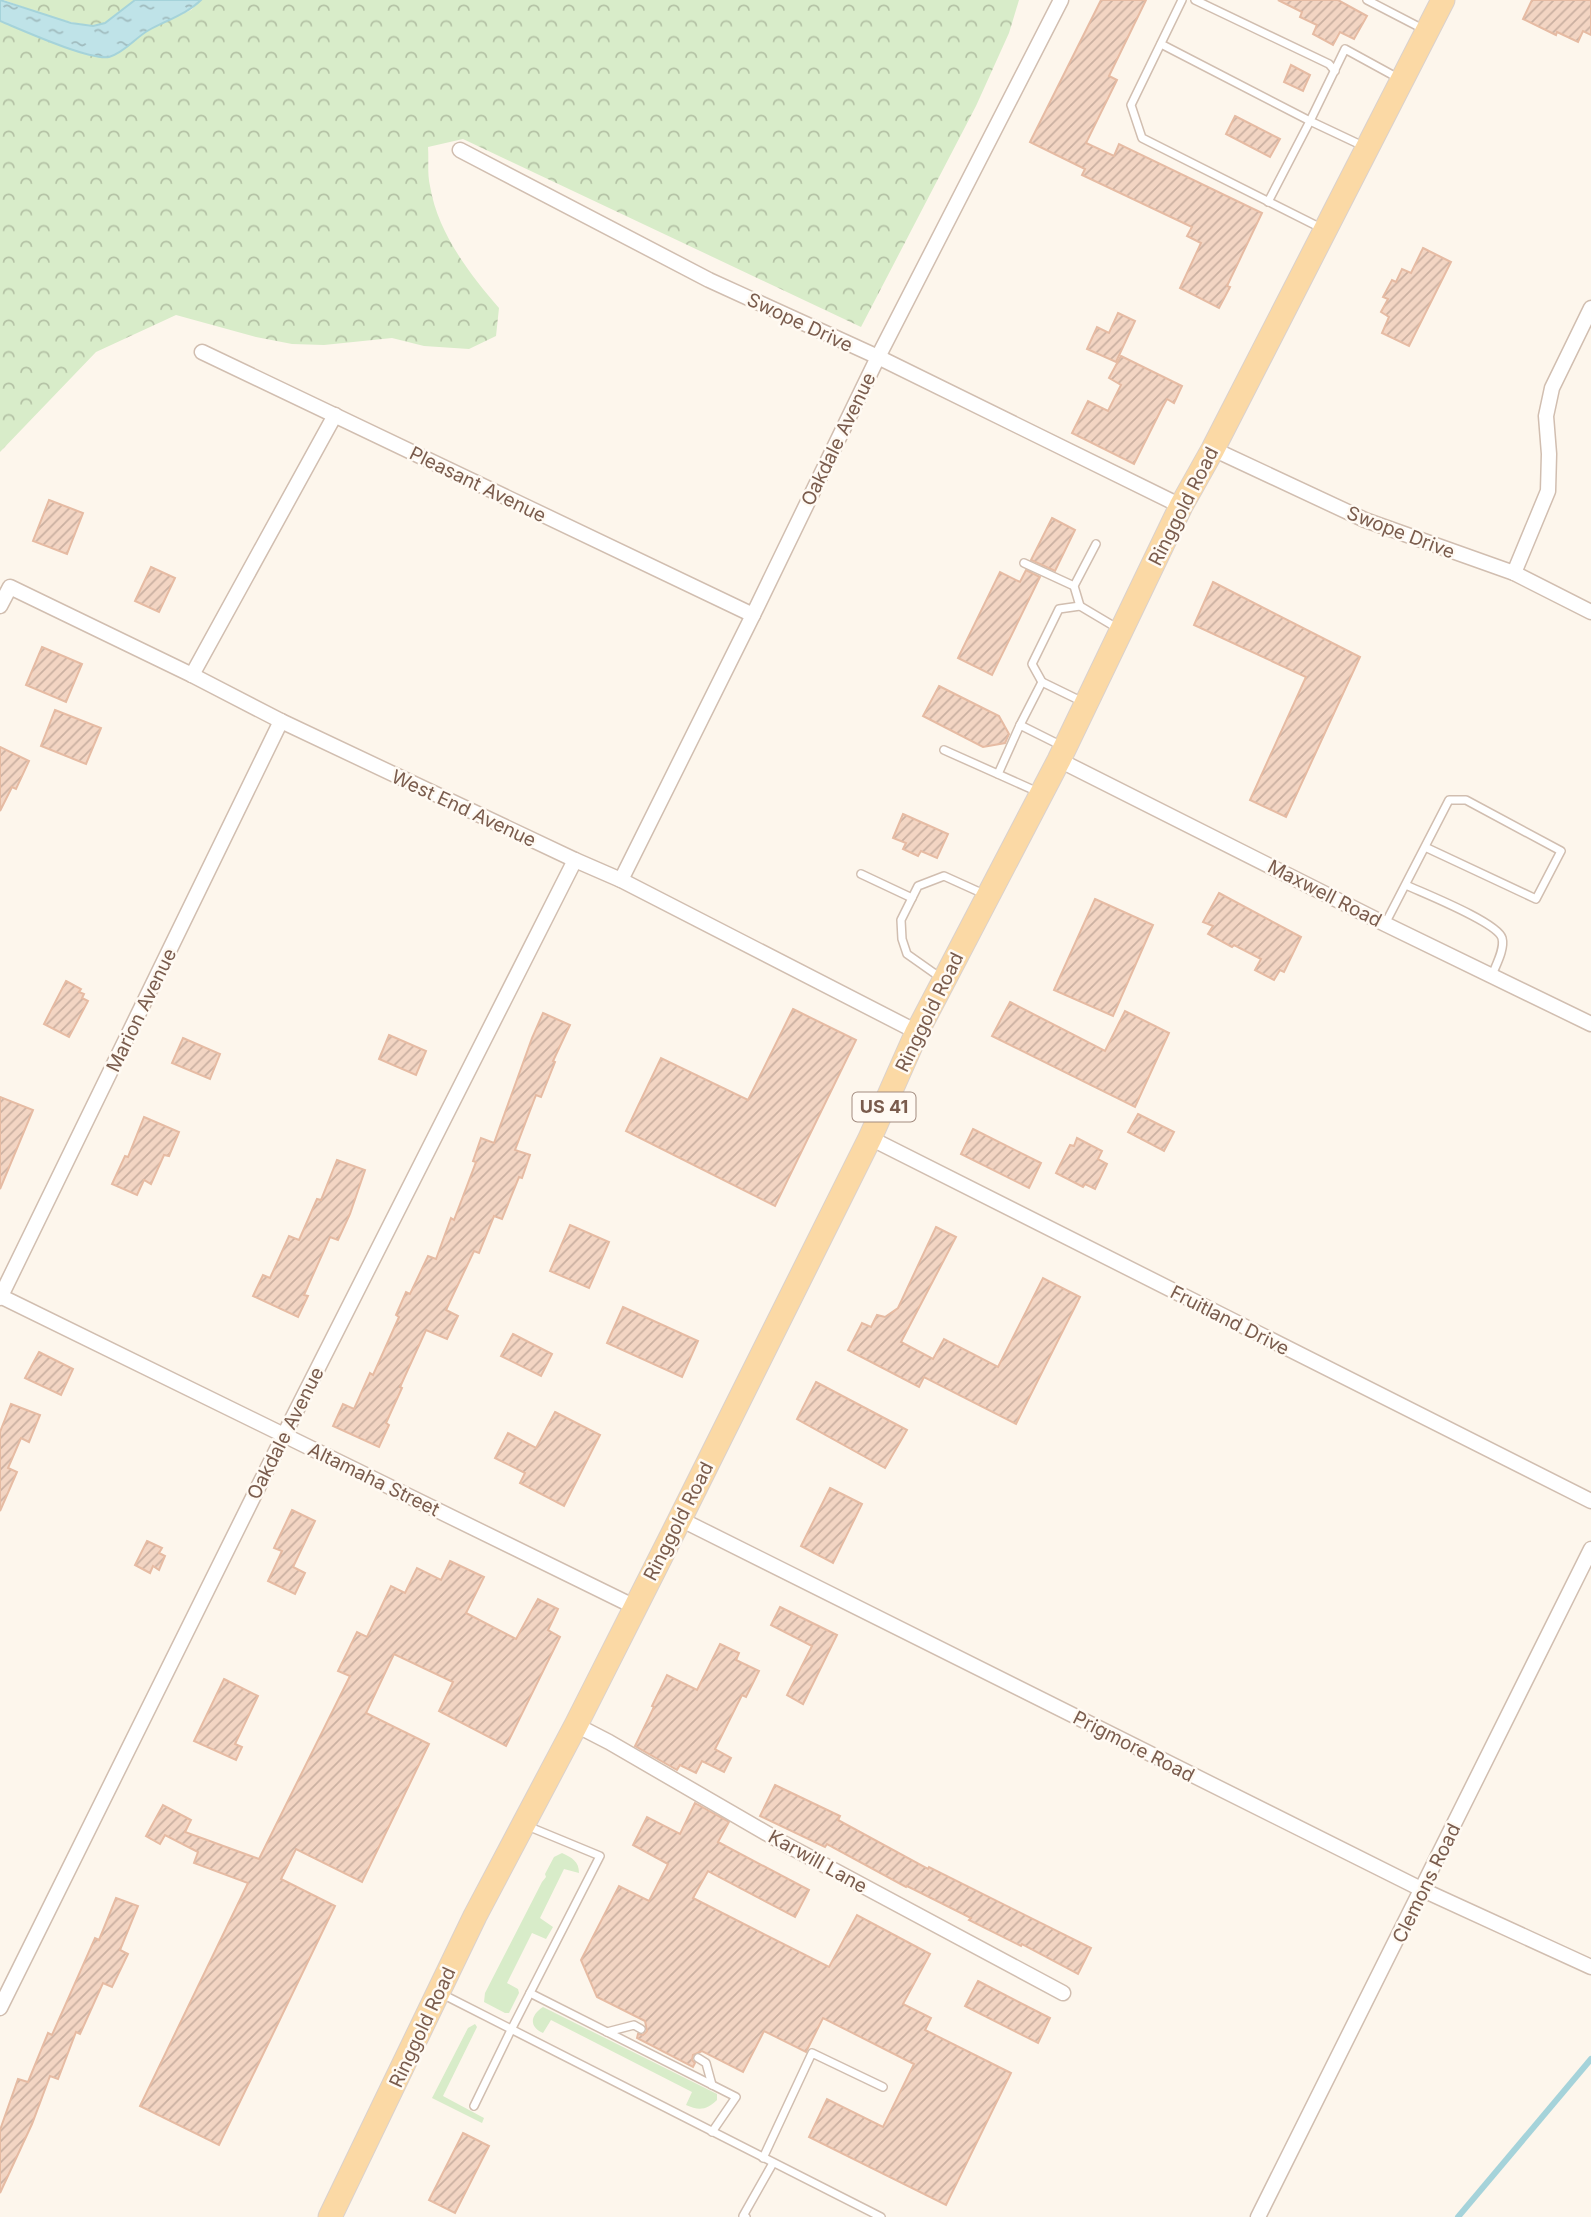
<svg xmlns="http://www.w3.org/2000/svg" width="1591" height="2217" viewBox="0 0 1591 2217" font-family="Inter,sans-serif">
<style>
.grass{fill:#d8ecc9}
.forest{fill:url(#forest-crowns)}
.water{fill:url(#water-ripples);stroke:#a5d3da;stroke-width:2}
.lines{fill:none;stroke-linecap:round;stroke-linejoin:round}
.stream{stroke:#a5d3da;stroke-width:6}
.building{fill:url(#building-hatch);stroke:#e6bba3;stroke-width:2}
.service-casing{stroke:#d1beb0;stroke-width:10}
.minor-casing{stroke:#d1beb0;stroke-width:17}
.primary-casing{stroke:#dad1cd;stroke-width:25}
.service{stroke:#fff;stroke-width:7}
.minor{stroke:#fff;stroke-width:14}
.primary{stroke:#fbd9a5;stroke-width:23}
.labels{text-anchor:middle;stroke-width:5;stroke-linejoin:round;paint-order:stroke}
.shield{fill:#fffaf3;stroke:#a28b7f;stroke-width:2}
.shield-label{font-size:18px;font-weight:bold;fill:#7a5c4d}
.street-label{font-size:19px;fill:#7a5c4d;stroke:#fffaf3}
</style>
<defs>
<pattern id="forest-crowns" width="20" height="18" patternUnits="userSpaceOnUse" patternTransform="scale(1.75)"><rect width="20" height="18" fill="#d8ecc9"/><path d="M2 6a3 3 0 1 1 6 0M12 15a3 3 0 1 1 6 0" fill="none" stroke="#b4c2a5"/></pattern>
<pattern id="water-ripples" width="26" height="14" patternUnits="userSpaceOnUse" patternTransform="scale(1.75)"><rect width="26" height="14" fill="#bfe3e8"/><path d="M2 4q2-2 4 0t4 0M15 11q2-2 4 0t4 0" fill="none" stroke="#a0bbbe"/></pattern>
<pattern id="building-hatch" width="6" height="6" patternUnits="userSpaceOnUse" patternTransform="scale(1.75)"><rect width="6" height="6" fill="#f3d5c3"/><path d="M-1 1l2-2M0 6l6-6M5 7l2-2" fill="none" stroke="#cab0a1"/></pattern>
</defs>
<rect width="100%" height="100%" fill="#fdf6ec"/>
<g class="grass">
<path d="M 562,1853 C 572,1858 579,1861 579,1873 L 564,1869 L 540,1918 L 553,1927 L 546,1939 L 532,1933 L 507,1983 L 518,1989 L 519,1993 L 509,2013 L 505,2013 L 484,2002 L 485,1993 L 542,1882 L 546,1877 L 545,1874 L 554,1857 Z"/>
<path d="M 543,2007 L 717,2094 L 717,2100 C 707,2110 699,2111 686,2105 L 692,2092 L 551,2020 L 543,2033 C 528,2026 531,2015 543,2007 Z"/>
<polygon points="475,2024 477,2027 443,2096 484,2118 482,2123 432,2098 468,2028"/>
</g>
<g class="forest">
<path d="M 3,0 L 135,0 C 126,8 115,19 104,23 C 83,32 26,7 3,0 Z"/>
<path d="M 201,0 L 1019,0 L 1009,33 L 976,106 L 861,327 L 463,139 L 428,147 C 429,160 427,173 430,186 C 438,233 468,272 499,308 L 496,336 L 469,349 L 424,346 L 392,338 L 324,345 L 292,344 L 256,337 L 176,315 L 96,352 L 0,452 L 0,21 L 91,56 L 127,47 L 144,32 L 191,10 Z"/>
</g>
<path class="water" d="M 0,0 L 71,23 L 93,26 L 105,23 L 135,0 L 201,0 C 187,14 167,20 149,30 C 136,37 124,53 109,57 C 88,60 22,30 0,21 Z"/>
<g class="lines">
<polyline class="stream" points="1458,2217 1591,2059"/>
</g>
<g class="building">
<polygon points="1101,0 1146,0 1109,76 1117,80 1086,143 1114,156 1119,144 1262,213 1227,286 1230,287 1219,308 1180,288 1201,243 1187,236 1192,227 1082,175 1085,169 1030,142"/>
<polygon points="1278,0 1338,0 1367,16 1354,39 1340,32 1333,45 1313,34 1317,25 1300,17 1302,12"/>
<polygon points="1532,0 1591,0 1591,35 1583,31 1578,42 1557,32 1556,35 1523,19"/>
<polygon points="1291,65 1310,75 1303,91 1284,82"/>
<polygon points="1235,116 1280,139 1270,157 1226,134"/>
<polygon points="1423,248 1451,262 1409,346 1382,333 1389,317 1381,312 1388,299 1383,297 1392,280 1396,282 1402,269 1411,273"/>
<polygon points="1118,313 1135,321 1116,362 1087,349 1097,327 1109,333"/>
<polygon points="1121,356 1182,386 1174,403 1167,399 1162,408 1134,464 1072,433 1088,401 1108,411 1121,385 1109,378"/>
<polygon points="49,500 83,513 67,554 33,541"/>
<polygon points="1052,518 1075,530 1055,571 1031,560"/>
<polygon points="151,567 175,578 159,612 135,601"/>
<polygon points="1026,570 1040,577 992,675 958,658 1000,572 1020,582"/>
<polygon points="1213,582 1360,657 1286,817 1250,800 1306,677 1194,625"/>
<polygon points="42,647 82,664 66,702 26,685"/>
<polygon points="939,686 999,716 1009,734 1005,743 983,747 923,716"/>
<polygon points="55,710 101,728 86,764 41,746"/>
<polygon points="0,747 29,761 16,789 12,787 0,811"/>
<polygon points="903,814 948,834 937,858 921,851 918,856 903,849 906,843 893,838"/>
<polygon points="1219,893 1301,937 1284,972 1280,970 1274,980 1255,970 1261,959 1234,945 1232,947 1208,934 1213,926 1203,922"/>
<polygon points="1095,899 1153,925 1113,1016 1054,990"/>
<polygon points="66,981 81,989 79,992 84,994 82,998 88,1001 69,1037 44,1024"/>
<polygon points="1010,1002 1105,1051 1125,1011 1169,1033 1135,1107 992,1036"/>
<polygon points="793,1009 856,1040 775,1206 626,1131 661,1058 748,1100"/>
<polygon points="543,1013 570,1025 553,1061 555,1062 541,1097 536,1095 515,1150 530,1155 522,1178 519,1177 502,1219 494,1216 479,1253 474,1251 446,1310 458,1316 447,1339 426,1330 400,1387 402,1388 386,1423 389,1425 379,1447 333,1426 343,1404 354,1409 370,1373 373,1375 399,1317 396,1315 406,1292 410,1294 428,1256 436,1259 451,1218 454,1220 476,1162 473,1161 481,1138 494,1143 532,1038"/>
<polygon points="389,1035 426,1051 416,1075 379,1059"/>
<polygon points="183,1038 220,1054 210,1079 172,1063"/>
<polygon points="0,1097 33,1110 0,1189"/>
<polygon points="1138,1114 1174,1132 1164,1151 1128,1132"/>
<polygon points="144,1117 179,1132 169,1156 164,1155 151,1184 144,1180 137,1195 112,1184 125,1156 128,1157"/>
<polygon points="973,1129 1041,1163 1029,1188 961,1154"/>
<polygon points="1077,1138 1102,1151 1098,1159 1107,1164 1095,1189 1085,1184 1083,1187 1056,1173 1070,1145 1074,1146"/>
<polygon points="337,1160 365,1170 350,1214 338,1240 330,1237 304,1295 308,1296 298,1317 253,1296 263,1275 270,1278 289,1236 299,1240 317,1199 321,1200"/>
<polygon points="570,1225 609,1242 589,1288 550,1271"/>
<polygon points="936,1227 956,1237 901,1342 933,1359 944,1339 998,1367 1043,1278 1080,1297 1016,1424 924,1377 919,1387 848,1350 862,1323 871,1327 877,1315 885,1317 898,1308"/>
<polygon points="623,1307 698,1341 682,1377 607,1343"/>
<polygon points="513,1334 552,1354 541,1376 501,1356"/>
<polygon points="39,1352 73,1369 61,1395 25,1378"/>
<polygon points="816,1382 907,1430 885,1468 797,1419"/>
<polygon points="11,1404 40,1415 29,1442 21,1438 8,1468 17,1472 0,1511 0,1432"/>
<polygon points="555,1412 600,1435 564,1506 520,1483 525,1473 495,1458 508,1433 536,1448"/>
<polygon points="830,1488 862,1504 833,1563 801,1546"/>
<polygon points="292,1510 315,1521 293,1567 305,1573 295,1594 268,1581 282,1551 274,1548"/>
<polygon points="147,1541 162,1548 159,1553 165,1556 159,1570 153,1566 150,1573 135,1565"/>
<polygon points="450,1561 484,1577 466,1613 516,1639 538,1599 558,1609 548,1630 560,1637 506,1746 439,1711 453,1682 394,1654 366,1713 429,1744 362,1882 296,1849 281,1879 335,1906 219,2145 140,2106 248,1883 194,1863 198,1852 165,1835 160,1844 146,1836 163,1805 191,1820 185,1832 259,1859 350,1676 338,1671 357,1632 367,1637 391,1586 405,1593 417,1568 441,1580"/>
<polygon points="780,1607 837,1635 803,1704 787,1695 812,1646 771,1625"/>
<polygon points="720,1644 739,1653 736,1660 759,1671 746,1697 742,1695 715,1749 731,1758 724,1772 702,1761 696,1773 680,1765 677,1770 635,1746 654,1707 652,1706 667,1675 697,1690"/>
<polygon points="224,1679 258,1696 235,1744 242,1747 236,1760 194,1741"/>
<polygon points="775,1785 840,1816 838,1820 928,1869 929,1867 1091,1948 1078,1974 1022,1944 1021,1946 969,1920 971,1918 907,1886 906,1887 827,1844 825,1847 760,1816"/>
<polygon points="695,1803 729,1822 718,1842 809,1890 795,1917 708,1871 693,1898 829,1967 857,1915 930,1954 903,2004 931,2018 925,2030 1011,2073 946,2205 809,2137 827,2099 883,2127 914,2064 823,2018 806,2052 764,2031 743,2072 702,2051 693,2055 692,2060 695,2063 693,2067 637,2038 638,2034 643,2035 647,2031 645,2021 597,1997 581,1960 619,1886 649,1901 668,1864 633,1845 647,1817 680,1834"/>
<polygon points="116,1898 138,1906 120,1950 128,1954 112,1987 103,1983 80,2034 76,2032 58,2079 50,2076 32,2124 0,2193 0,2130 18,2079 28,2082 48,2033 52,2035 95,1938 99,1940"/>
<polygon points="978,1981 1050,2018 1038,2043 965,2006"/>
<polygon points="463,2133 489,2146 455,2213 429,2200"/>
</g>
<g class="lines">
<defs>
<g id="service">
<polyline points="1182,0 1131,105 1142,138 1321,228"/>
<polyline points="1195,0 1329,64 1335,71"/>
<polyline points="1367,0 1423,29"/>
<polyline points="1161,44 1310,121 1268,202"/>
<polyline points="1363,146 1310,121 1345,49 1398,78"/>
<polyline points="1024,563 1074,586"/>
<polyline points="1080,606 1074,586 1096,544"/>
<polyline points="1042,682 1032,664 1059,609 1080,606 1117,628"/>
<polyline points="1020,725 1042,682 1083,702"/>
<polyline points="944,750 1038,792"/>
<polyline points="998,774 1020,725 1062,746"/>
<polyline points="861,874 912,898"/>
<path d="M 1406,885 C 1423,893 1497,922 1502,938 C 1505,949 1496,965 1492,975"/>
<polyline points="1385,924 1449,800 1466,800 1561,851 1536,899 1425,847"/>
<polyline points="941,978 907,954 902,939 901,920 918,886 944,876 986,895"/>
<polyline points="530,1993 736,2097 712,2132"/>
<polyline points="442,1994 881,2217"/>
<polyline points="607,2032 634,2025 641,2029"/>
<polyline points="698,2058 706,2063 712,2085"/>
<polyline points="474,2106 511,2030 600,1856 525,1825"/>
<polyline points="763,2158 812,2053 883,2087"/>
<polyline points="746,2217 743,2216 773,2163"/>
</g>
<g id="minor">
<polyline points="460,150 709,280 878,357 1181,506"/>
<polyline points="202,352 753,615"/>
<polyline points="1213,449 1365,520 1514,573 1591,612"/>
<polyline points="1514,573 1548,491 1549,454 1546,416 1552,388 1591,308"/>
<polyline points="0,606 10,587 192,675 281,721 575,860 621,880 917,1032"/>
<polyline points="192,675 335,415"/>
<polyline points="1059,760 1385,924 1591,1024"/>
<polyline points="621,880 753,615 878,357 1061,0"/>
<polyline points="870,1138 1591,1501"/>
<polyline points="0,1296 635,1607"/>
<polyline points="0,1298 281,721"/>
<polyline points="680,1519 1423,1890 1591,1967"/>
<polyline points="576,1725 609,1742 785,1844 1063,1993"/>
<polyline points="0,2008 284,1435 575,860"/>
<polyline points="1258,2217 1591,1549"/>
</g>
<polyline id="primary" points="330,2217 475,1916 576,1725 680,1519 870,1138 917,1032 1059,760 1181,506 1213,449 1443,0"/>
</defs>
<use href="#service" class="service-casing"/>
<use href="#minor" class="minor-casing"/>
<use href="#primary" class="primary-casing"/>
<use href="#service" class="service"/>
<use href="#minor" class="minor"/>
<use href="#primary" class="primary"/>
</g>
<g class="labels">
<rect class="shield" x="852.5" y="1092.5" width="63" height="29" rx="5"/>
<g class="shield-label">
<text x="884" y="1113">US 41</text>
</g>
<g class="street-label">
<text transform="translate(800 322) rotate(25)" y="7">Swope Drive</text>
<text transform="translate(838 439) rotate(-64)" y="7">Oakdale Avenue</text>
<text transform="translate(478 484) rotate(26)" y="7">Pleasant Avenue</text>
<text transform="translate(1183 506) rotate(-63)" y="7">Ringgold Road</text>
<text transform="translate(1401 532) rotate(21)" y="7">Swope Drive</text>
<text transform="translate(464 808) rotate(25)" y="7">West End Avenue</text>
<text transform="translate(1325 893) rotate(27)" y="7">Maxwell Road</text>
<text transform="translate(141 1010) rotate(-64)" y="7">Marion Avenue</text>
<text transform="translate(929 1012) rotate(-64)" y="7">Ringgold Road</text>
<text transform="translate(1230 1320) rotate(27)" y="7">Fruitland Drive</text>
<text transform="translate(285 1433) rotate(-63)" y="7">Oakdale Avenue</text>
<text transform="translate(374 1479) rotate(26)" y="7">Altamaha Street</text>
<text transform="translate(678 1521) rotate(-63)" y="7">Ringgold Road</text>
<text transform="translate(1134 1746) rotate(27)" y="7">Prigmore Road</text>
<text transform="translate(818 1861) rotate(29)" y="7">Karwill Lane</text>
<text transform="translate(1426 1883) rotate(-64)" y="7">Clemons Road</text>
<text transform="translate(422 2027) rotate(-65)" y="7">Ringgold Road</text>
</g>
</g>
</svg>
